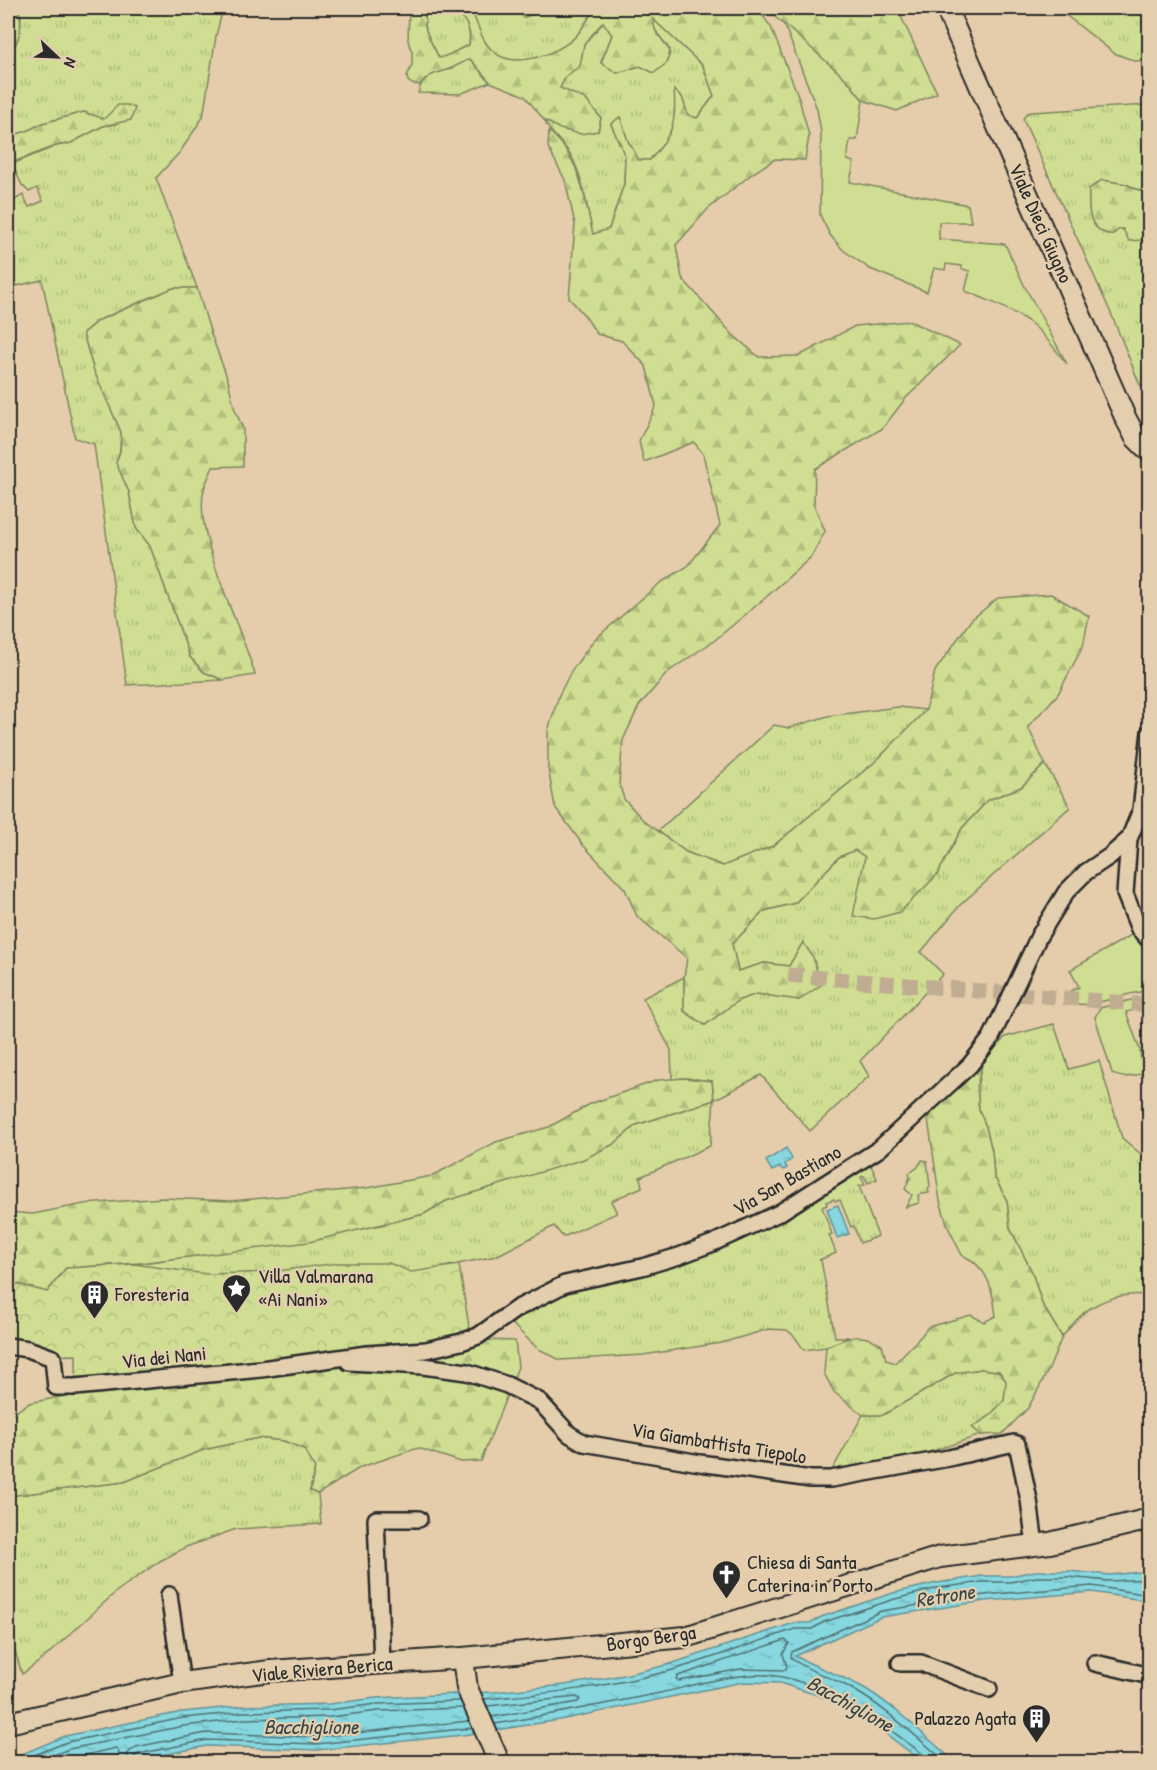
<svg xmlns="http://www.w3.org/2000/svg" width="1157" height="1770" viewBox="0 0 1157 1770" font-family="'Patrick Hand',sans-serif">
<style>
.grass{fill:url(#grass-tufts);stroke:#7d845e;stroke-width:1.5}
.forest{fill:url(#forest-firs);stroke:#7d845e;stroke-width:1.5}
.park{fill:url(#park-crowns);stroke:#7d845e;stroke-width:1.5}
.garden{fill:#cfde92;stroke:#7d845e;stroke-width:1.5}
.water{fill:url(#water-ripples);stroke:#629297;stroke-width:1.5}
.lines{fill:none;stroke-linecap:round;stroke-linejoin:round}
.shore{stroke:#4f7073;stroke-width:1.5}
.minor-tunnel{stroke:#c0ad91;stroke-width:15;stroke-dasharray:15 8;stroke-linecap:butt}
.minor-casing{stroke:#2b2b2b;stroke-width:20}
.major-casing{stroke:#2b2b2b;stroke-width:24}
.minor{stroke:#e3cfae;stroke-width:15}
.major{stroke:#e3cfae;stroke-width:20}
.labels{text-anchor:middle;stroke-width:4.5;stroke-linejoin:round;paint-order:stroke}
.street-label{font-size:20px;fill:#2b2b2b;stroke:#e3cfae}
.poi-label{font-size:20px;fill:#2b2b2b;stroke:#e3cfae;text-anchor:start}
.water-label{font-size:21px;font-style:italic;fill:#394546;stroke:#e3cfae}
</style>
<defs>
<pattern id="grass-tufts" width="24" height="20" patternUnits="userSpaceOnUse" patternTransform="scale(1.5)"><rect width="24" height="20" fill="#cfde92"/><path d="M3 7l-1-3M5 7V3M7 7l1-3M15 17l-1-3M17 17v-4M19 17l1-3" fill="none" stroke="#b2bf7e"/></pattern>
<pattern id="forest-firs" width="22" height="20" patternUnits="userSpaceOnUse" patternTransform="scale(1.5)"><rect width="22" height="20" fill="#cfde92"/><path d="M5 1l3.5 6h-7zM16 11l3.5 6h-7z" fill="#b2bf7e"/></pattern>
<pattern id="park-crowns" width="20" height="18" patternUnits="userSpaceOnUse" patternTransform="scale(1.5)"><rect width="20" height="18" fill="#cfde92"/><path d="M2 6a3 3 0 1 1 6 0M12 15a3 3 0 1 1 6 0" fill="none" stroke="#b2bf7e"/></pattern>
<pattern id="water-ripples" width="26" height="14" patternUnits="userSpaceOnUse" patternTransform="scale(1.5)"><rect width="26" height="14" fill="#86d7df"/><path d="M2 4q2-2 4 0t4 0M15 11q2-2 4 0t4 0" fill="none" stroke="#74b9c0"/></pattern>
</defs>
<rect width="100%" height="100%" fill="#e5cdab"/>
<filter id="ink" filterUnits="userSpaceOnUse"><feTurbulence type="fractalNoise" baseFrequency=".0167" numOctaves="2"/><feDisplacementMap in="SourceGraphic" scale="12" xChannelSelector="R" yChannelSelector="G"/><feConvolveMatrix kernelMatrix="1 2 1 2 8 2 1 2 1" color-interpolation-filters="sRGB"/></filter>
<g filter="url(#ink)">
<g class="grass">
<polygon points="17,8 223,8 216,36 203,117 180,152 156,178 197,288 173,288 147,299 97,321 83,333 94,371 121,432 120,451 117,463 129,492 136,528 150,546 190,657 204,672 223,680 127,685 94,444 75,438 42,280 8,288 8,204 23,195 29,207 43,201 37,188 29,192 22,185 12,164 56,146 71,143 103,126 117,124 84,112 43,123 27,131 11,136 8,134 8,56 16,43 20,32 21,16"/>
<path d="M 426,8 L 455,8 C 465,20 472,27 469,45 C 458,49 450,56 439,58 C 430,38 421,30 426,8 Z"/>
<path d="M 470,8 L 520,8 L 523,18 L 547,8 L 597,8 C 588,16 584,28 575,37 C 558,54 515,70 494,52 C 480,41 478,22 470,8 Z"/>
<polygon points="1057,8 1149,8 1149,60 1135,61 1114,53"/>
<path d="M 652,18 L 703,66 L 714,96 L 697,118 L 688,116 L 682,97 L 675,91 C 677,124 672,136 650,160 L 639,160 L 628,141 L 620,117 L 611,124 L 625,156 L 624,184 L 609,229 L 593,235 C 587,209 584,181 572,157 C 564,143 551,135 544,120 C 562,131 577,134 598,131 L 601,118 L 585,99 L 560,88 L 566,76 L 580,65 L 584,44 L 604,22 L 612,35 L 601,62 L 617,73 L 640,66 L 670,50 L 655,30 Z"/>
<path d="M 470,59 L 490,82 L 460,94 L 418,93 C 423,75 431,75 447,70 C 455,67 462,62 470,59 Z"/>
<path d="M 1149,105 L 1149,195 L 1126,184 L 1102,180 L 1089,189 C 1089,209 1086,230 1112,235 L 1119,229 L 1149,234 L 1149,256 C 1144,263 1145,268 1150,275 L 1149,389 L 1140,385 L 1110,311 L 1023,119 L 1027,113 L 1031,112 Z"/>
<polygon points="898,707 926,710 876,761 773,846 723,866 686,852 658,831 774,725 789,728 828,716"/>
<polygon points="1045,764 1070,807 960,905 921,952 943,974 860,1061 869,1076 810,1131 761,1075 714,1100 710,1146 640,1177 642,1187 611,1201 617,1213 563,1237 554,1226 496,1256 439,1268 315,1316 134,1264 195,1256 381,1225 424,1214 446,1201 614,1144 636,1125 714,1100 712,1081 685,1078 672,1079 671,1050 643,998 684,977 684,1011 705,1025 739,1000 757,994 799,1000 803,943 789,966 764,963 738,971 732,944 764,911 795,903 839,857 855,850 865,857 862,878 937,875 962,828 988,800 1021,787"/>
<path d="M 1054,1024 L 1069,1069 L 1099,1061 L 1122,1138 L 1149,1161 L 1149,1295 C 1128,1293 1107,1297 1089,1309 C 1079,1315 1070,1328 1062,1337 L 1042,1304 L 1032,1272 L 1010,1228 L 1007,1201 L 994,1176 L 992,1151 L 986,1127 L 979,1110 L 977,1086 L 982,1064 L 1005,1037 Z"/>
<polygon points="922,1160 927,1161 930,1187 928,1188 929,1193 918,1195 919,1203 906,1207 912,1195 905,1189 910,1177 909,1173 917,1168"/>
<polygon points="869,1161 877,1179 868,1183 864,1176 861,1177 865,1185 859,1186 878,1236 860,1243 854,1226 851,1227 840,1200 835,1201 834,1199 826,1202 827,1205 822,1207 832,1234 829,1235 836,1253 819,1260 821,1260 835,1337 849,1337 826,1347 804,1350 795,1337 787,1330 769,1329 721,1343 643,1355 560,1360 537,1348 507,1319 566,1287 648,1271"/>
<polygon points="981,1369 999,1371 1006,1381 1004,1401 987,1418 973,1427 981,1435 911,1458 881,1462 830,1474 863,1415 883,1415 955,1373"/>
<polygon points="258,1438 284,1441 304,1449 315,1468 310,1490 318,1494 321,1524 236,1529 186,1547 160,1561 117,1591 44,1658 22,1674 12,1641 8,1641 8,1496 124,1482 203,1450"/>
</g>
<g class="forest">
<path d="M 8,8 L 17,8 C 25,24 19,42 8,56 Z"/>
<path d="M 409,8 L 426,8 C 421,30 430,39 439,58 C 450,56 458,49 469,45 C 472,27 465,21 455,8 L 470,8 C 478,22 480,41 494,52 C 515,70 558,54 575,37 C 584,28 588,16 597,8 L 757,8 L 771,27 L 799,98 L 809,136 L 805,160 L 775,159 L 753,173 L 708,209 L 676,245 L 682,278 L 732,334 L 759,357 L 799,356 L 855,326 L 910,321 L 960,345 L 905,399 L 883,428 L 815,469 L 814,505 L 825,531 L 811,557 L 764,599 L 715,640 L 668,672 L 639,706 L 623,740 L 619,783 L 624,799 L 643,820 L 686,852 L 723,866 L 773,846 L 876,761 L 926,710 L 935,671 L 971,620 L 998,598 L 1051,594 L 1089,616 L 1083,646 L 1058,694 L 1028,727 L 1045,764 L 1021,787 L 988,800 L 962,828 L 937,875 L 900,912 L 874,919 L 853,916 L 865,857 L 855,850 L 839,857 L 795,903 L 764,911 L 732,944 L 738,971 L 764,963 L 789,966 L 803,942 L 813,957 L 821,985 L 799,1000 L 757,994 L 739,1000 L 705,1025 L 684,1011 L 684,977 L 687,958 L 637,916 L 625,889 L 583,845 L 555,807 L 548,768 L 548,731 L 559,695 L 572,670 L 594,640 L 660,583 L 688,566 L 720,525 L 703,454 L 694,442 L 644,462 L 639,441 L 656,406 L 646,366 L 622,341 L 597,334 L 585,316 L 569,298 L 575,224 L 565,180 L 548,147 L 549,131 C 582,160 583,194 593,234 L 609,229 L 624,184 L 625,156 L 611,124 L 620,117 L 628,141 L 639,160 L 650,160 C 672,135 677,124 674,90 L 682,97 L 688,115 L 697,118 L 714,96 L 703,66 L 653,19 L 655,30 L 670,51 L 667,63 L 654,73 L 640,66 L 617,73 L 601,63 L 612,35 L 603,22 L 584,44 L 580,66 L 566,76 L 560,88 L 585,99 L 601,118 L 598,131 L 581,134 L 560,129 L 544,120 L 525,96 L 490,82 L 470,59 C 462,62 454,68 446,70 C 434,74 429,74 420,85 L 412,84 L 408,81 L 407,76 L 412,65 L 412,52 L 408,41 Z"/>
<polygon points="765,8 897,8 937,93 897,111 863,100 846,79"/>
<polygon points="118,105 127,105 135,108 131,120 103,126 71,143 56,146 8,164 8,134 11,136 27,131 43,123 84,112 104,119"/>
<path d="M 1102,180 L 1126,184 L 1149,195 L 1149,234 L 1142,240 L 1129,241 L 1123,229 L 1119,229 L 1112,235 C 1085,229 1089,209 1089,189 Z"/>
<path d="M 173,288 L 197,288 L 211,334 L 228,380 L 234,407 L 243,429 L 243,466 L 213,467 C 210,474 206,482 204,489 C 192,533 242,628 255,675 L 223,680 L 204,672 L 190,657 L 150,546 L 136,528 L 129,492 L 116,463 L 120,451 L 121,432 L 94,371 L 83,333 L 97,321 Z"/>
<path d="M 982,1064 L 977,1086 L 979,1110 L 986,1127 L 992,1151 L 994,1176 L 1007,1201 L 1010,1228 L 1032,1272 L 1042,1304 L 1062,1337 L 1049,1369 L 1028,1408 L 1002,1434 L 981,1435 L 972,1427 L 987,1418 L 1004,1401 L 1006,1381 L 999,1371 L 981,1369 L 955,1373 L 883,1415 L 863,1415 L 834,1392 L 824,1373 L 826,1347 C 849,1337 860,1331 882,1345 L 886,1360 L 895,1363 L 922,1335 L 928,1327 L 971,1315 L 984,1322 L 996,1316 C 993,1290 988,1266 962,1255 L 948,1227 L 940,1201 L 927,1112 L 960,1081 Z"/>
<polygon points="685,1078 712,1081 714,1100 636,1125 614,1144 584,1159 446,1201 424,1214 309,1242 139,1263 66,1268 47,1292 17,1284 8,1284 8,1212 33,1214 84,1204 163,1198 231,1201 367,1188 432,1176 496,1142 549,1127 590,1104 658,1080"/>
<polygon points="482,1340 515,1341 518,1367 481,1461 461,1462 418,1448 361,1467 318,1494 310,1491 315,1468 304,1449 284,1441 258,1438 203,1450 124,1482 8,1496 8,1417 29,1403 70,1395"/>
</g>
<polygon class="park" points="338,1263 389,1263 411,1272 459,1265 470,1333 440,1342 76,1382 76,1355 54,1356 53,1352 8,1337 8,1284 17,1284 47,1292 66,1268 134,1264 206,1274 270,1272"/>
<g class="garden">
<path d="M 784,24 L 846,79 L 863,100 L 857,140 L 850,140 L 847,160 L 854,162 L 850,182 L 968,205 L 971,222 L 939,222 L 939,239 L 1005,244 L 1024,285 L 1067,364 C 1056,351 1046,336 1033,325 C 1013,310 989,300 965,291 L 970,271 L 962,269 L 962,266 L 946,264 L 945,270 L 934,268 L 927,292 L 870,269 L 843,250 L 830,235 L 820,215 L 821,132 L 817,109 Z"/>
<path d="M 1133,934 L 1149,953 L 1149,991 C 1126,991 1091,1010 1072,1003 L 1067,993 L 1079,987 L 1070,970 Z"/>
<path d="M 1135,999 L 1149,999 L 1149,1026 L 1145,1012 L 1139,1009 L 1126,1012 L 1140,1050 L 1142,1073 C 1132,1077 1120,1079 1112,1073 L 1095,1017 L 1100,1008 Z"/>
</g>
<g class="water">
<polygon points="786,1148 792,1159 785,1164 787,1168 783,1170 780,1167 772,1171 766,1161"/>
<polygon points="838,1205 849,1234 837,1238 827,1209"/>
<path d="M 1035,1571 L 1068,1571 L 1110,1575 L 1141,1572 L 1149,1574 L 1149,1601 L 1092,1592 L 985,1601 L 881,1617 L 795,1656 C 818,1668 843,1676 866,1689 C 898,1709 926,1737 955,1762 L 923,1762 L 874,1725 L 826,1698 L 780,1683 L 743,1682 L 560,1720 L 463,1735 L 317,1750 L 207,1746 L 126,1762 L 8,1762 L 8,1760 L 65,1736 L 182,1712 L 243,1706 L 329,1704 L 376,1698 L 493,1692 L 565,1685 L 624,1675 L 667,1665 L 794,1623 L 810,1623 L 821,1617 L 893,1593 L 937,1583 L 982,1576 L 1010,1576 Z"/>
</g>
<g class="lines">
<g class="shore">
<polygon points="785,1640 789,1643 783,1654 787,1667 785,1670 741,1669 679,1681 676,1679 678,1676"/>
<path d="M 484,1699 C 546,1694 609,1687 669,1671 C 711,1659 753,1643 795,1629 L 812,1629 L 824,1622 L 895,1599 L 938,1588 L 983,1582 L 1010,1582 L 1036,1577 L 1068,1577 L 1109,1581 L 1150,1579"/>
<polyline points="487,1706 577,1697 580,1699 578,1702 492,1717"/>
<path d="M 495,1724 C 550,1715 605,1704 660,1693 C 698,1685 742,1669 782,1677 C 836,1689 881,1722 924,1755 L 926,1762"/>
<polyline points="17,1762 67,1742 183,1718 244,1712 329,1710 377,1704 460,1701"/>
<polyline points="37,1762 69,1749 184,1726 244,1719 330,1717 378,1711 463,1708"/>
<polyline points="60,1762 72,1758 116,1748 119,1751 117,1762"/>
<polyline points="126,1762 128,1753 136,1747 206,1733 316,1737 469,1721"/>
<polyline points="133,1762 134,1757 138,1754 207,1740 316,1744 472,1728"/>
<path d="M 946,1762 C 913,1734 882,1704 843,1684 C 833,1679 795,1665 791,1657 L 792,1652 L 881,1611 L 984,1595 L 1092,1586 L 1150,1595"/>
</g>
<polyline class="minor-tunnel" points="788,975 1150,1005"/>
<defs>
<g id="minor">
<polyline points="1150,732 1141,810 1129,839 1125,894 1139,929 1150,941"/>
<polyline points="8,1346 28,1349 53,1358 56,1387 75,1387 261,1369 367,1354 426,1350 461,1342 478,1336 516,1309 565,1284 642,1267 679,1256 713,1243 779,1213 879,1149 970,1065 991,1038 1039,936 1066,892 1086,872 1110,856 1129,839"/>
<polyline points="349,1362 423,1366 467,1372 507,1385 539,1401 569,1434 584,1443 700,1463 811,1479 831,1479 949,1458 1014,1443 1017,1444 1029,1500 1035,1545"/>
<polyline points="169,1595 182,1683"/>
<polyline points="382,1663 376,1519 419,1519"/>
<polyline points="900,1663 921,1663 989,1689"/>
<polyline points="1095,1663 1150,1676"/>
</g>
<g id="major">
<polyline points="946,8 1125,417 1136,438 1150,452"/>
<polyline points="463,1658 467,1688 499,1762"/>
<polyline points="8,1723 182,1683 270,1671 463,1658 685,1637 940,1557 1050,1543 1150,1519"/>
</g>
</defs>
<use href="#minor" class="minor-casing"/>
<use href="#major" class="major-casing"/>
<use href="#minor" class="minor"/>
<use href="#major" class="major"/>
</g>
</g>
<defs>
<symbol id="sight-pin" viewBox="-11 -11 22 30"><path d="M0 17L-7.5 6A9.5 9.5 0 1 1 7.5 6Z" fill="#2b2b2b" stroke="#e3cfae"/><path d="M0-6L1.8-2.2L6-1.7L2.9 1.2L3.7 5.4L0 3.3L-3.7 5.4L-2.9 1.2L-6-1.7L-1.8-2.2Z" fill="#fff"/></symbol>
<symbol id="building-pin" viewBox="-11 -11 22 30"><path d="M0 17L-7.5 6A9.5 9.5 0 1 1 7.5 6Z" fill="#2b2b2b" stroke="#e3cfae"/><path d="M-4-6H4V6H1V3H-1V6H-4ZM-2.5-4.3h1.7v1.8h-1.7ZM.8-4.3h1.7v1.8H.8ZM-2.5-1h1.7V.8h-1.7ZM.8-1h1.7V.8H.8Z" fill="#fff"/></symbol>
<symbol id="church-pin" viewBox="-11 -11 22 30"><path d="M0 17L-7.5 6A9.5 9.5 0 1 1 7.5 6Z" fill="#2b2b2b" stroke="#e3cfae"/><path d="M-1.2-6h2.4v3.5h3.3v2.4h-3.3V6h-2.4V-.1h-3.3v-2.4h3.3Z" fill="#fff"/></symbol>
</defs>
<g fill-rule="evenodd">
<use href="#sight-pin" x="220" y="1272" width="33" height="45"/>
<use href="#building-pin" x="78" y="1278" width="33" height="45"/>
<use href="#church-pin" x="710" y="1558" width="33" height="45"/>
<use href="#building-pin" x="1020" y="1702" width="33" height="45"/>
</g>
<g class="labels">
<g class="street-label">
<text transform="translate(1041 223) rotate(66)" y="7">Viale Dieci Giugno</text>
<text transform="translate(787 1180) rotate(-30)" y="7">Via San Bastiano</text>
<text transform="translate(164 1357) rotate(-6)" y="7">Via dei Nani</text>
<text transform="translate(719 1443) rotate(9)" y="7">Via Giambattista Tiepolo</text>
<text transform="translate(651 1638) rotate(-8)" y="7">Borgo Berga</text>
<text transform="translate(322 1669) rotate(-5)" y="7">Viale Riviera Berica</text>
</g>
<g class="poi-label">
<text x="258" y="1283">Villa Valmarana<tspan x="258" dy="23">«Ai Nani»</tspan></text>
<text x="115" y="1301">Foresteria</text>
<text x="747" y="1569">Chiesa di Santa<tspan x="747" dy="23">Caterina in Porto</tspan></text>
<text x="1016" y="1725" text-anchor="end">Palazzo Agata</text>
</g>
<g class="water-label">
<text transform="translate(945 1596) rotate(-9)" y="7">Retrone</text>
<text transform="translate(850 1704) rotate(29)" y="7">Bacchiglione</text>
<text x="311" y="1734">Bacchiglione</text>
</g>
</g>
<rect width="1157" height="1770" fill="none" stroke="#e3cfae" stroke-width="30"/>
<rect x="15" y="15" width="1127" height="1740" fill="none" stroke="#2b2b2b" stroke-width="2" filter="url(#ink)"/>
<g transform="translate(57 57) rotate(113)" stroke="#e3cfae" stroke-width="4.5" paint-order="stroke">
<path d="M0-4.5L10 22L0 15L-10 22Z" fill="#2b2b2b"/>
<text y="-9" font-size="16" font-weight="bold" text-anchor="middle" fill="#2b2b2b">N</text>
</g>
</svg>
